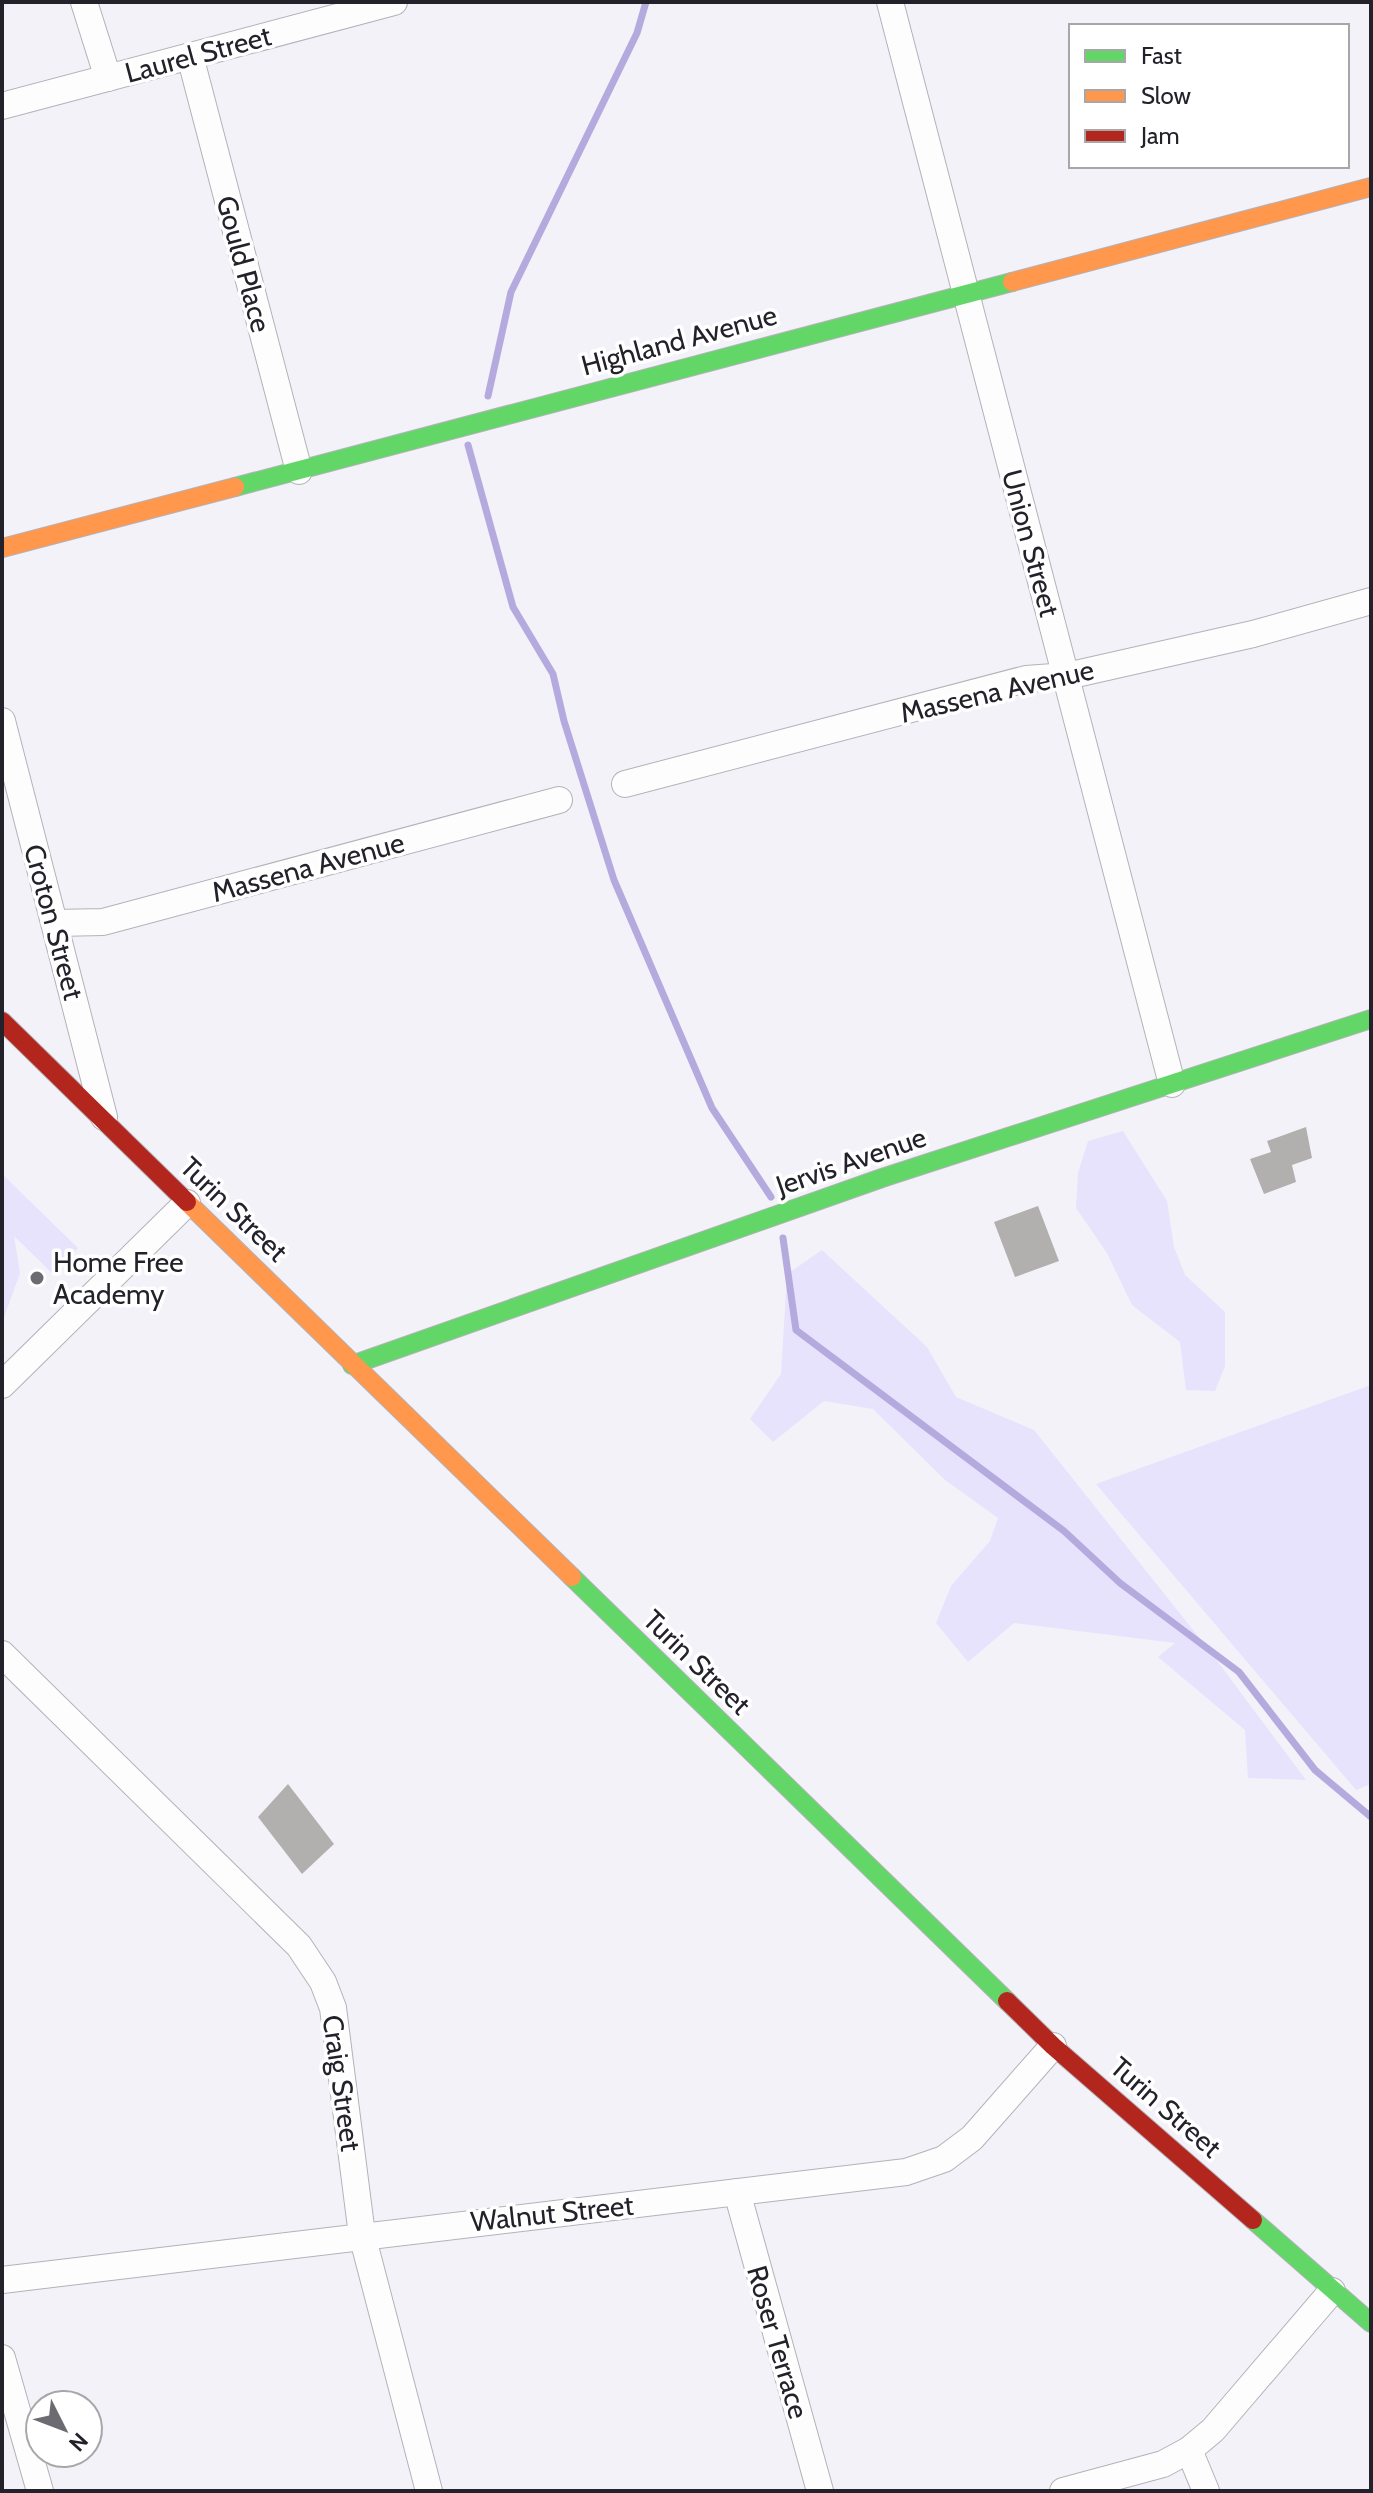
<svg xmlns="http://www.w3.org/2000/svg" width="1373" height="2493" viewBox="0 0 1373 2493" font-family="Cabin,sans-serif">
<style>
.green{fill:#e7e3fc}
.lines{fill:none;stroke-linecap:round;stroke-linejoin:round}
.stream{stroke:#b5aade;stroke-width:7}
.building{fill:#b1b0af}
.street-casing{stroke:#b3b2b9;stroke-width:28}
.fast-casing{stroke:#b3b2b9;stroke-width:20}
.slow-casing{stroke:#b3b2b9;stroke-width:20}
.jam-casing{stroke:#b3b2b9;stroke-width:20}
.street{stroke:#fdfdfe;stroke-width:26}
.fast{stroke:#63d668;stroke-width:18}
.slow{stroke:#ff974d;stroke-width:18}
.jam{stroke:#b3261e;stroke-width:18}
.poi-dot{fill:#6c6b72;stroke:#fff;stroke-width:3}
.labels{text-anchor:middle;stroke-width:7;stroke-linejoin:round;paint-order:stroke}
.street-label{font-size:28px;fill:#23222a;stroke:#fff}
.poi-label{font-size:28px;fill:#23222a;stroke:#fff;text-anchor:start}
</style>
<rect width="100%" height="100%" fill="#f3f2f9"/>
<g class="green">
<polygon points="1123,1131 1167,1201 1174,1247 1185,1275 1225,1312 1225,1366 1215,1391 1186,1390 1180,1342 1132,1305 1107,1253 1076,1208 1078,1173 1088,1141"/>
<polygon points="2,1174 78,1248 52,1273 14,1236 20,1273 2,1323"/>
<polygon points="822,1250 927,1347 956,1397 1034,1430 1209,1650 1306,1780 1248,1778 1245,1730 1158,1657 1175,1643 1014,1623 968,1662 936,1623 951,1586 990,1541 998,1518 945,1480 873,1409 824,1401 773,1442 750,1419 781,1374 787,1274"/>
<polygon points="1371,1385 1371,1784 1356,1790 1096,1484"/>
</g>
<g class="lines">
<g class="stream">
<polyline points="488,396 511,292 637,33 646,2"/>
<polyline points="468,445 513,607 553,674 564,721 614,880 712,1108 771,1197"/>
<polyline points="783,1238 796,1330 1064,1531 1120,1583 1239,1672 1315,1770 1371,1817"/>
</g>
</g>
<g class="building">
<polygon points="1306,1127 1312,1158 1292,1165 1296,1182 1264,1194 1250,1159 1271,1152 1267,1141"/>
<polygon points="1038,1206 1059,1261 1015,1277 994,1222"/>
<polygon points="288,1784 334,1844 302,1874 258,1817"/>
</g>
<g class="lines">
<defs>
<g id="street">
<polyline points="84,2 108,78"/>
<polyline points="890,2 1172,1084"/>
<polyline points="190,56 299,471"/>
<polyline points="2,106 394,2"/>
<polyline points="2,721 104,1117"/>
<polyline points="625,784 1026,679 1067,676 1253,634 1371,601"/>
<polyline points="55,923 103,922 559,800"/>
<polyline points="2,1385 187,1203"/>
<polyline points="2,1654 299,1946 323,1982 333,2008 362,2235 429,2491"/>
<polyline points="737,2192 820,2491"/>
<polyline points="2,2280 906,2172 944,2159 972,2138 1053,2046"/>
<polyline points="2,2358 40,2491"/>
<polyline points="1189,2450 1206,2491"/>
<polyline points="1063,2491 1163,2464 1189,2450 1213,2430 1332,2291"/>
</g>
<g id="fast">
<polyline points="235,487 1012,282"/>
<polyline points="352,1365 882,1178 1371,1019"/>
<polyline points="572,1577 1007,2001"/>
<polyline points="1253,2220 1371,2323"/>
</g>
<g id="slow">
<polyline points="1012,282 1371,187"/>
<polyline points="2,548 235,487"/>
<polyline points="187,1202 572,1577"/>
</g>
<g id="jam">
<polyline points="2,1021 187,1202"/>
<polyline points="1007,2001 1053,2046 1253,2220"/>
</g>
</defs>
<use href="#street" class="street-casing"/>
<use href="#fast" class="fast-casing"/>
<use href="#slow" class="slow-casing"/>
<use href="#jam" class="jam-casing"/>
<use href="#street" class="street"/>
<use href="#fast" class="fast"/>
<use href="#slow" class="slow"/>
<use href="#jam" class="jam"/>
</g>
<circle class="poi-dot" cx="37" cy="1278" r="8"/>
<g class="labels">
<g class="street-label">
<text transform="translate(198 54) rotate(-15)" y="10">Laurel Street</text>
<text transform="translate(244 264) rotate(75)" y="10">Gould Place</text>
<text transform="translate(679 340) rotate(-15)" y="10">Highland Avenue</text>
<text transform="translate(1031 543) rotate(75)" y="10">Union Street</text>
<text transform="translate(997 691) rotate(-13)" y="10">Massena Avenue</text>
<text transform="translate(308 867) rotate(-15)" y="10">Massena Avenue</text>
<text transform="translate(54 922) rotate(75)" y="10">Croton Street</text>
<text transform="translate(851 1161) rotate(-19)" y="10">Jervis Avenue</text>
<text transform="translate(234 1209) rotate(44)" y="10">Turin Street</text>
<text transform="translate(697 1662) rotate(44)" y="10">Turin Street</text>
<text transform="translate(342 2083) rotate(82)" y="10">Craig Street</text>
<text transform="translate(1166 2107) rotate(41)" y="10">Turin Street</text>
<text transform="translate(552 2213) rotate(-6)" y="10">Walnut Street</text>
<text transform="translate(778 2342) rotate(74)" y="10">Roser Terrace</text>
</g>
<g class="poi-label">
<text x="53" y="1272">Home Free<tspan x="53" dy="32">Academy</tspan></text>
</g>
</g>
<rect width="1373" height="2493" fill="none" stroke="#23222a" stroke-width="8"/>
<rect x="1069" y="24" width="280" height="144" fill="#ffffff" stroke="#a7a7aa" stroke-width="2"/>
<rect x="1085" y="50" width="40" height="12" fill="#63d668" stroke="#a7a7aa" stroke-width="2"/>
<text x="1141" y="64" font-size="24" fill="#23222a">Fast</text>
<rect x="1085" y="90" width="40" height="12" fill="#ff974d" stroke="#a7a7aa" stroke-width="2"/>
<text x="1141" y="104" font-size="24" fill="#23222a">Slow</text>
<rect x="1085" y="130" width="40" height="12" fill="#b3261e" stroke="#a7a7aa" stroke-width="2"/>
<text x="1141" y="144" font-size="24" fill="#23222a">Jam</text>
<g transform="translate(64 2429) rotate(132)"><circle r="38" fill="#ffffff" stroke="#a7a7aa" stroke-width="2"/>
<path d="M0-6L14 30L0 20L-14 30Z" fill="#6c6b72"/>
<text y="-12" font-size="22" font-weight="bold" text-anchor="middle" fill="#23222a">N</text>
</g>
</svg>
